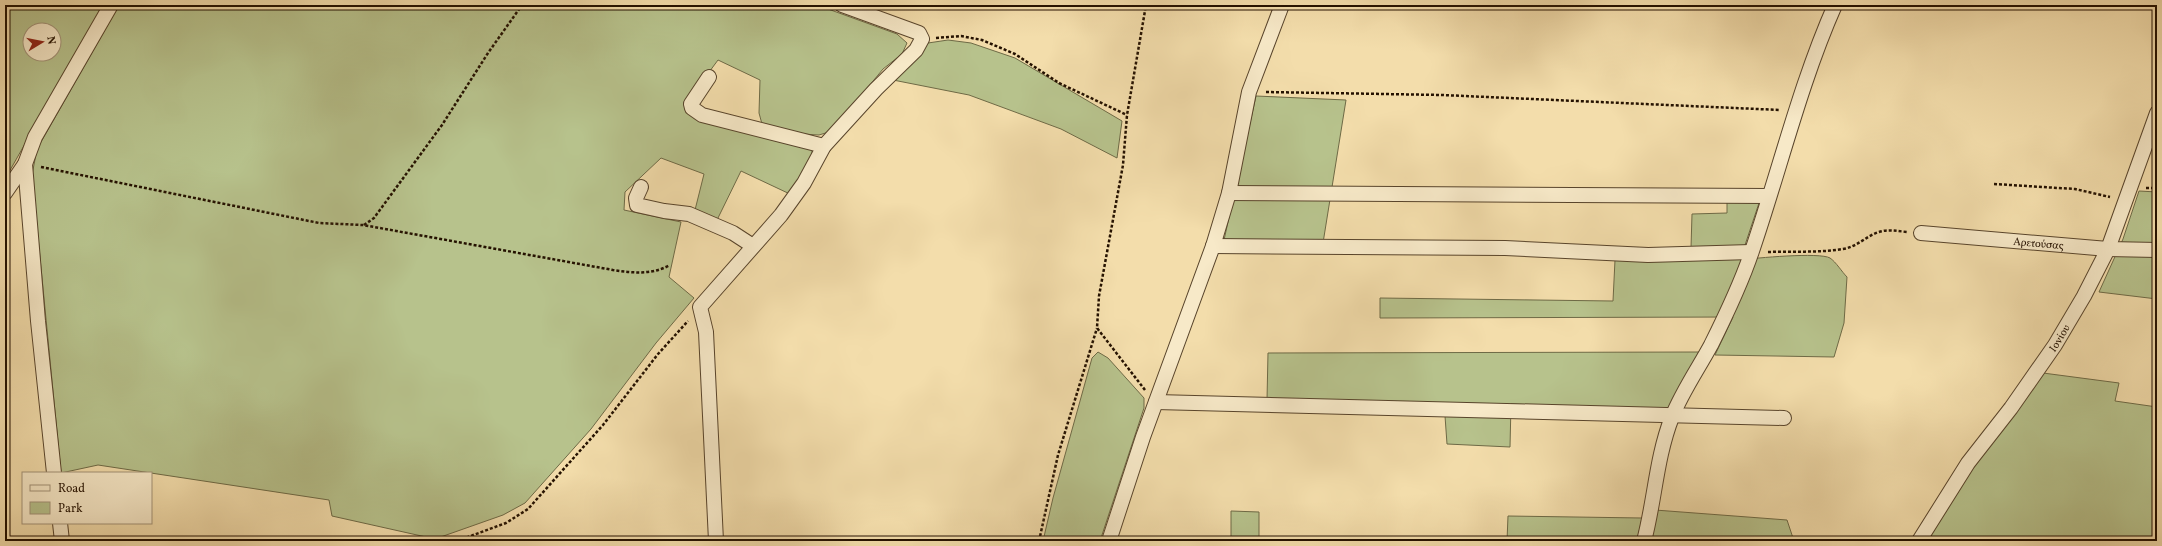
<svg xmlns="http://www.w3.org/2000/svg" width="2162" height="546" viewBox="0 0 2162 546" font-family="Vollkorn,serif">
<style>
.green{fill:#b7c28c;stroke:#6e6a46;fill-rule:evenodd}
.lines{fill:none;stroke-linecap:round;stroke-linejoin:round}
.street-casing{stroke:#58442b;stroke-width:16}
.path{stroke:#241100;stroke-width:2.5;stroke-dasharray:3 2;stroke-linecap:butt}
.street{stroke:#f7e9c8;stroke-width:14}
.labels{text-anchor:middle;stroke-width:4;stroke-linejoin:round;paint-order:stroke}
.street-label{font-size:11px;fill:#241100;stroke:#f7e9c8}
</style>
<rect width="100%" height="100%" fill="#f3ddab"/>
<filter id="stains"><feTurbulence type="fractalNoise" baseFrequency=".005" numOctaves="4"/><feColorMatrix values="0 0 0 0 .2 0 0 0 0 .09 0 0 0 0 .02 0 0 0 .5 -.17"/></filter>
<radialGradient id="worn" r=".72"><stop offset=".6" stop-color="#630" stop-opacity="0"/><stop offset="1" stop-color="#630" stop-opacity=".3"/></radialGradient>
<g class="green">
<path d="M 5,5 L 104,5 L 5,179 ZM 30,30 L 54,30 L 54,54 L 30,54 Z"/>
<polygon points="119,5 817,5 897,34 907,43 902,54 883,69 832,131 819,135 802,134 762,124 759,113 760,80 718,60 687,102 691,115 807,145 812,151 812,158 792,195 741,171 717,220 695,210 704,174 661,158 625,192 624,210 681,222 669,277 694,298 656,343 591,429 525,503 503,515 435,539 332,516 329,500 98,465 61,473 32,175 37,149"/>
<polygon points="948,40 971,43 1015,58 1122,121 1117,158 1061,129 969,95 893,80 928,43"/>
<polygon points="1256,96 1346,100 1323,243 1224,240"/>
<polygon points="2139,191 2157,192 2157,299 2099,292 2123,239"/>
<path d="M 1727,202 L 1759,203 L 1740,260 C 1755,258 1820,252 1830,258 C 1836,262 1842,272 1847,277 L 1844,323 L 1834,357 L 1715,355 L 1733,317 L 1380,318 L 1380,298 L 1613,301 L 1615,260 L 1691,248 L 1692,214 L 1727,213 Z"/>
<polygon points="1098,352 1108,358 1144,398 1144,408 1100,541 1043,541 1053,498 1092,358"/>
<polygon points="1699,352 1667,410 1511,404 1510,447 1447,444 1445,416 1267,400 1268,353"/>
<polygon points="2043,373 2119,383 2115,401 2157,407 2157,541 1965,541 1929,536 1966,478"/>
<polygon points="1655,510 1787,520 1794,541 1651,541"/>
<polygon points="1231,511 1259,512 1259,541 1231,541"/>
<polygon points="1508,516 1642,518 1637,541 1507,541"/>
</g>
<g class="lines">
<defs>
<g id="street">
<polyline points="709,77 691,104 692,108 702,115 824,146"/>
<polyline points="25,164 38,321 54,473"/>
<polyline points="641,187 636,198 637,205 664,211 689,214 733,233 753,246"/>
<polyline points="5,193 25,164 35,137 111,5"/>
<polyline points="1229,193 1769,196"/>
<path id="s1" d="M 1921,233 L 2108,249 L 2157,250"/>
<polyline points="1213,246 1505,248 1648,255 1751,252"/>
<polyline points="1156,402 1784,418"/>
<polyline points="60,523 62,541"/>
<polyline points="716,541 706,332 700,307 781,215 804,183 824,146 876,89 916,50 922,39 919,33 842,5"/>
<polyline points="1109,541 1143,437 1213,246 1229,193 1249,92 1282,5"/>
<path d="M 1644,541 C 1655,500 1656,458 1672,417 C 1682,392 1698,369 1711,345 C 1726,315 1741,284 1752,251 C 1780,169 1800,84 1835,5"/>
<path id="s2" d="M 1919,541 L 1968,463 L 2011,408 L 2055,345 L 2084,296 L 2108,249 L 2157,113"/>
</g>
</defs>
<use href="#street" class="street-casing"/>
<g class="path">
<polyline points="936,38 961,36 982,40 1015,54 1059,83 1127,115"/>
<polyline points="1266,92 1442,95 1780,110"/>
<path d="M 41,167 L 319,223 L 363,225 L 613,270 C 633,273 652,275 670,265"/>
<polyline points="1994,184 2075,189 2110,197"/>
<polyline points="2146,188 2157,188"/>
<polyline points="364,225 374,218 442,125 488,53 522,5"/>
<path d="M 1768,252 C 1793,251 1818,253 1843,249 C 1857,247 1866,236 1879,232 C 1888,229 1897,231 1907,232"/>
<polyline points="1145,390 1097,328 1099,296 1123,165 1127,115 1146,5"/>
<polyline points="457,541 506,523 528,509 603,425 658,354 688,321"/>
<polyline points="1039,541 1058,455 1097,328"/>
</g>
<use href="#street" class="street"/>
</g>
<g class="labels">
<g class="street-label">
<text dy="4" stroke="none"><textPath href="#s1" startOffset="118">Αρετούσας</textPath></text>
<text dy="4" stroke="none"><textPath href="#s2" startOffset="247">Ιονίου</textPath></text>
</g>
</g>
<rect width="2162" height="546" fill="none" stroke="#f3ddab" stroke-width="20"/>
<rect x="6" y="6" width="2150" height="534" fill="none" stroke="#241100" stroke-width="2"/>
<rect x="10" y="10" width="2142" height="526" fill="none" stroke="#241100"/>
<rect x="22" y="472" width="130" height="52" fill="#f7e9c8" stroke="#a39378"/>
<rect x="30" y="485" width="20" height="6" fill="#f7e9c8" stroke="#a39378"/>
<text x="58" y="492" font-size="12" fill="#241100">Road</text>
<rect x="30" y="502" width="20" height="12" fill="#b7c28c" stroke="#a39378"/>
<text x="58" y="512" font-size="12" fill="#241100">Park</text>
<g transform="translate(42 42) rotate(80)"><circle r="19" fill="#f7e9c8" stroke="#a39378"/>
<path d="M0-3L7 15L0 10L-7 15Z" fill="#8f2418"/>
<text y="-6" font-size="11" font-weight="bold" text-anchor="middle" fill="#241100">N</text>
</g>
<rect width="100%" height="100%" filter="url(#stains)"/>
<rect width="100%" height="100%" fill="url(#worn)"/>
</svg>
